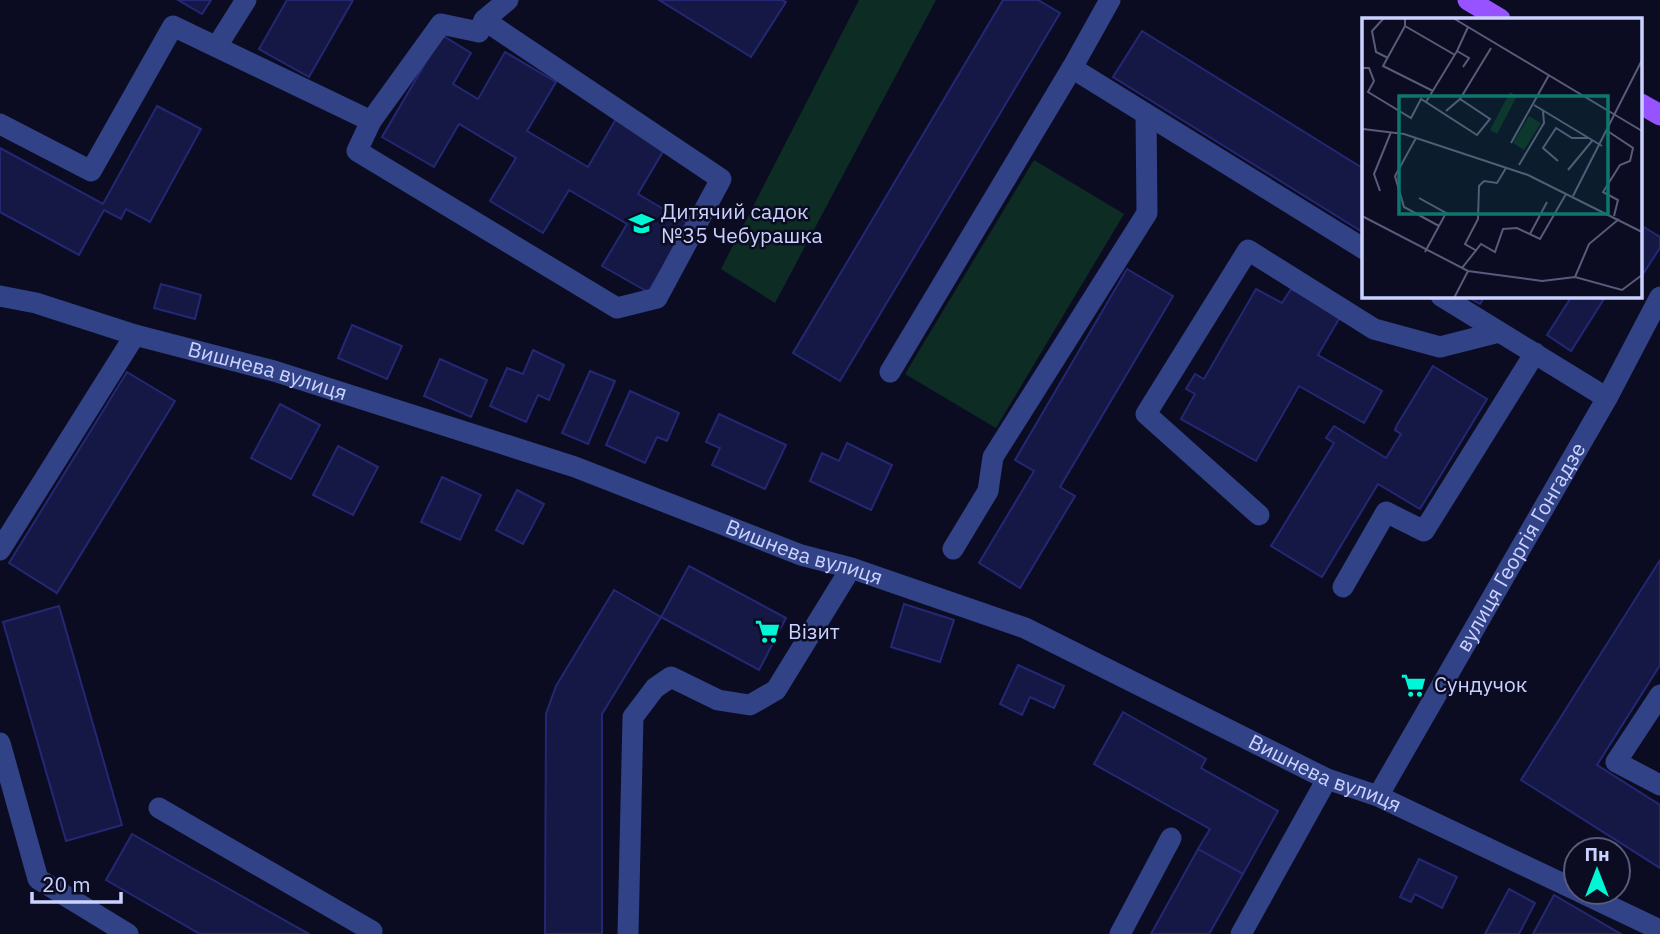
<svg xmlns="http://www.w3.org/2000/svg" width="1660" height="934" viewBox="0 0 1660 934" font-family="'IBM Plex Sans',sans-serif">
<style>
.green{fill:#0d2d24}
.building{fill:#151745;stroke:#242874;stroke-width:2}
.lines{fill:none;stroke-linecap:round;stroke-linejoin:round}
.minor{stroke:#314286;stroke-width:21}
.major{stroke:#9653ff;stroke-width:21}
.labels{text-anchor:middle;stroke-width:5;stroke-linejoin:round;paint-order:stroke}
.poi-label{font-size:21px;fill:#ccd2ff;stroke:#0b0c22;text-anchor:start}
.street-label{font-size:21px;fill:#ccd2ff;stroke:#0b0c22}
.inset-road{fill:none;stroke:#585b7a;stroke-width:2}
.view{fill:#0f766e;fill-opacity:0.15;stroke:#0f766e;stroke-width:3.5}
.inset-edge{fill:none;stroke:#ccd2ff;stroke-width:3.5}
</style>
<rect width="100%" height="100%" fill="#0b0c22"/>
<g class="green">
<polygon points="859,0 936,0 775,303 721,269"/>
<polygon points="1034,160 1124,214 996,428 905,374"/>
</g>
<g class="building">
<polygon points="178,0 211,0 202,14"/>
<polygon points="287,0 353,0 309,77 259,49"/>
<polygon points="659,0 782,0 786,2 751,57"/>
<polygon points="1003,0 1038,0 1060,13 840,381 793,353"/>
<polygon points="1142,31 1364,169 1364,233 1113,77"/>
<polygon points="442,35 471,53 453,84 478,99 505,52 556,82 527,131 588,167 616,119 665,148 638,194 689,224 648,292 602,266 627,224 569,190 543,233 490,201 516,158 459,124 434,167 382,137"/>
<polygon points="157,106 201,129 150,222 126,209 121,219 104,210 79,255 0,212 0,148 103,204"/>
<polygon points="1642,226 1660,237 1660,248 1641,277"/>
<polygon points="1127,269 1173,296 1060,487 1075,496 1020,588 979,563 1034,471 1015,460"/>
<polygon points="161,284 201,295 195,319 154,308"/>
<polygon points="1256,289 1282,303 1291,289 1340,317 1318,355 1382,391 1364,423 1299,386 1256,461 1181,419 1195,394 1186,389 1195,374 1204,379"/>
<polygon points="1466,296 1485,296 1480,304"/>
<polygon points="1572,296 1598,296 1604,299 1571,351 1547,335"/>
<polygon points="352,325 402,346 387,379 338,358"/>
<polygon points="533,350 564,365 549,400 538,395 526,422 490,406 507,368 523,374"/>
<polygon points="440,359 487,380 471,417 424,396"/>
<polygon points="1433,366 1487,399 1420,509 1378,484 1322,577 1271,546 1334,443 1326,438 1334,426 1386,458 1401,434 1395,430 1397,425"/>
<polygon points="590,371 615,381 588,444 562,433"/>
<polygon points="127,372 175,401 57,593 9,563"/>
<polygon points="630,391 679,413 667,441 657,437 645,463 606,445"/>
<polygon points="280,404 320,425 291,479 251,458"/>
<polygon points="719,414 786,445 765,489 712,465 720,448 706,442"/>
<polygon points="847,443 892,465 871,510 810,481 822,453 839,461"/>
<polygon points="338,446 378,467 353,515 313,495"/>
<polygon points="442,477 481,495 460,540 421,522"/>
<polygon points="517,490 544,504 523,544 496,530"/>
<polygon points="1660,560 1660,665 1597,765 1660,805 1660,868 1521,780"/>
<polygon points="689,566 786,618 759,670 661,617"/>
<polygon points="614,590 661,617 602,714 602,934 545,934 546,714 556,686"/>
<polygon points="904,604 954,620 940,662 891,647"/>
<polygon points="59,606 122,825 66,841 3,622"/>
<polygon points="1018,665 1064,686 1054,708 1030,697 1022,715 1000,704"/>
<polygon points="1123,712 1206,759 1201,768 1278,811 1243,874 1198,849 1210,829 1094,764"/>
<polygon points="132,834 181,862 309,934 200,934 106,880"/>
<polygon points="1198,849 1243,874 1209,934 1151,934"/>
<polygon points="1419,859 1457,877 1442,908 1415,894 1411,902 1400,897"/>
<polygon points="1509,889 1535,903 1519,934 1485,934"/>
<polygon points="1554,895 1621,934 1533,934"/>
</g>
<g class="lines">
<g class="minor">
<polygon points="484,20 721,179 657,298 617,308 357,151 371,121 441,24 479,32"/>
<polyline points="484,20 508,0"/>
<polyline points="217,46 246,0"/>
<polyline points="1072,68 1364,249"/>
<polyline points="0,124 91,171 173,26 371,121"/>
<path id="s1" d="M 0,296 L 36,303 L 135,335 L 274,371 L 575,467 L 801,555 L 851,568 L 1025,628 L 1327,779 L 1378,796 L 1576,890"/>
<polyline points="1441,296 1607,398"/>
<polyline points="890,372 1072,68 1110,0"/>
<polyline points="1259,515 1146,414 1248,250 1374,329 1440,347 1499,332"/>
<polyline points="953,549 988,491 993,457 1147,213 1146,114"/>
<polyline points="0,550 135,335"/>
<polyline points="1343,587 1386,512 1424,531 1535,353"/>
<polyline points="1660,695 1616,762 1660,785"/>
<polyline points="0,743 38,879 128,934"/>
<path id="s2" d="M 1378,796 L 1607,398 L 1660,297"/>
<polyline points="159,808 372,931 371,934"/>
<polyline points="1580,892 1660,930"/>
<polyline points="628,934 633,717 655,688 671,677 718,700 750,705 776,690 851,568"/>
<polyline points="1120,934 1171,838"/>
<polyline points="1241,934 1327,779"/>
</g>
<g class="major">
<polyline points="1468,0 1500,19"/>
<polyline points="1641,104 1660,115"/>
</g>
</g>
<defs>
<symbol id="school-bare" viewBox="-9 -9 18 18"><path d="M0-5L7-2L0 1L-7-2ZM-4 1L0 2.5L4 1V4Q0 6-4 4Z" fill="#00f7d5" stroke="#0b0c22" stroke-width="2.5" paint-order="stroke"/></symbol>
<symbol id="supermarket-bare" viewBox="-9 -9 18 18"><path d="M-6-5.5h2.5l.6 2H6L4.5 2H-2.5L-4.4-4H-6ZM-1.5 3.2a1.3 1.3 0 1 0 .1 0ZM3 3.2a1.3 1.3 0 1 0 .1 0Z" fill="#00f7d5" stroke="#0b0c22" stroke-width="2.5" paint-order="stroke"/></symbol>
</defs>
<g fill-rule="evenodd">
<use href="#school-bare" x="624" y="206" width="35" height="35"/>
<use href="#supermarket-bare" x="750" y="614" width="35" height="35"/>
<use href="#supermarket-bare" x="1396" y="668" width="35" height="35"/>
</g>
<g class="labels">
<g class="poi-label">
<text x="661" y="219">Дитячий садок<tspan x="661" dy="24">№35 Чебурашка</tspan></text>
<text x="788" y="639">Візит</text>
<text x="1434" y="692">Сундучок</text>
</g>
<g class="street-label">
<text dy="7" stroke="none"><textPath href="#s1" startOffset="278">Вишнева вулиця</textPath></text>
<text dy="7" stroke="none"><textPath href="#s2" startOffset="287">вулиця Георгія Гонгадзе</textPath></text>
<text dy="7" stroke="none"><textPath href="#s1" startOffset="845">Вишнева вулиця</textPath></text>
<text dy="7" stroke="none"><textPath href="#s1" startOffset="1412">Вишнева вулиця</textPath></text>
</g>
</g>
<g transform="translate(1362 18)">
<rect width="280" height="280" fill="#0b0c22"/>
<path d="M 148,74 L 155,78 L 135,116 L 128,112 ZM 167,98 L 179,105 L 162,132 L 151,125 Z" fill="#0d2d24"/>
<path class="inset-road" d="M 22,0 L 10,13 L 14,34 L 26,40M 43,0 L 43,8 L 93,37M 91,0 L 280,113M 43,8 L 21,48 L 71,73M 95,33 L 106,9M 0,50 L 7,50 L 12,63 L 6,74 L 49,100 L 59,81 L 115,117 L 128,101 L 98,81 L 84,93M 98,81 L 129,30M 64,84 L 95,33 L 107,40 L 101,49M 172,87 L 240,128M 1,111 L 42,116 L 166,157 L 280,214M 247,114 L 271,130 L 268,143 L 258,147 L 241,174 L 256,182 L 252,198M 54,120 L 33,158 L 42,189 L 77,208M 149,125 L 187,57M 196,143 L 181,130 L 194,110 L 210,120 L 226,120M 157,147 L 182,105 L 181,93M 206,152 L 230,123M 18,173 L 12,156 L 29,114M 211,178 L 280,42M 57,180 L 84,195 L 63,234M 0,198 L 106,253 L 180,263 L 213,259 L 260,272 L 280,257M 168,216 L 185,184M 115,233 L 103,226 L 116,201 L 117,168 L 122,163 L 135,165 L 144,150M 100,250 L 119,226 L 133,234 L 141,211 L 155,210 L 178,221 L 204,176M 213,259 L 227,226 L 257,201M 92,280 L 106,253"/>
<path class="view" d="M 37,78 L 246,78 L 246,196 L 37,196 Z"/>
<rect width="280" height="280" class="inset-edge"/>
</g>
<g transform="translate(1597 871)"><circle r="33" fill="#0b0c22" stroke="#585b7a" stroke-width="2"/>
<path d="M0-5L12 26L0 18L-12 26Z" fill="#00f7d5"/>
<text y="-10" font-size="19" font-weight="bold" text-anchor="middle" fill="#ccd2ff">Пн</text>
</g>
<path d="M32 892v10h89v-10" fill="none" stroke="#ccd2ff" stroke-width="3.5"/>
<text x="42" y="892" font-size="21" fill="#ccd2ff" stroke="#0b0c22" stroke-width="5" paint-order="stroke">20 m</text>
</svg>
